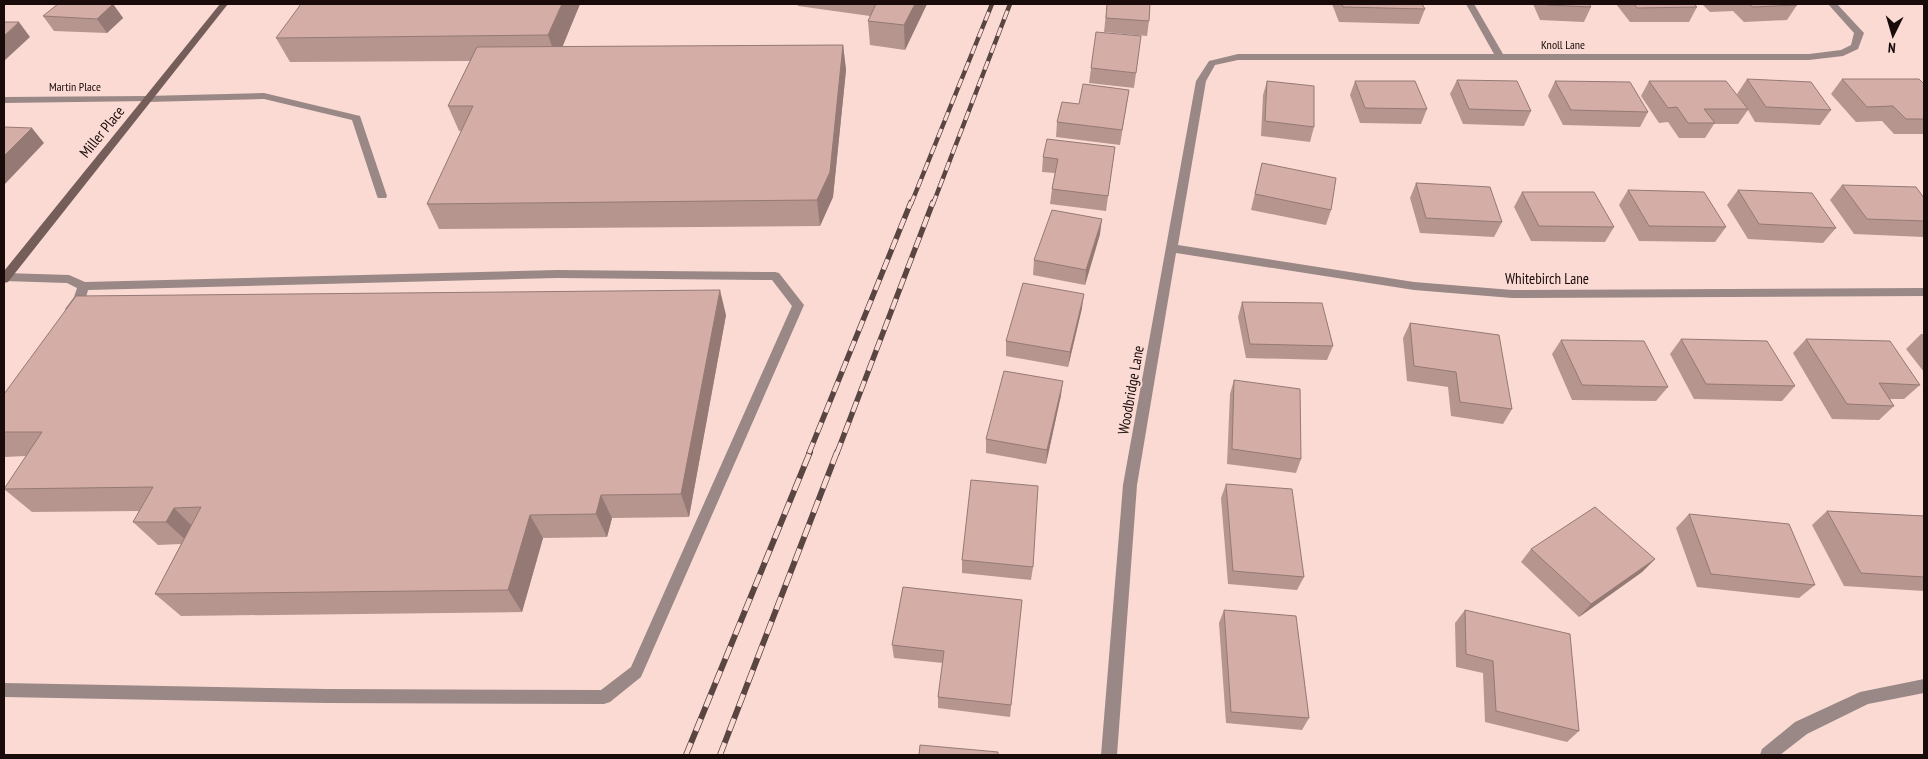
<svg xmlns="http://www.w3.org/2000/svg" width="1928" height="759" viewBox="0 0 1928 759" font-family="'PT Sans Narrow',sans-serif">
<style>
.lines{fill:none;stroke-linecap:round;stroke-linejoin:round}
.lane{fill:#998885;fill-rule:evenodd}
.street{fill:#998885;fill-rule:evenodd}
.secondary{fill:#755d59;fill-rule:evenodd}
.rail-far2-casing{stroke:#594643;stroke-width:4.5}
.rail-far1-casing{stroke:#594643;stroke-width:5.5}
.rail-casing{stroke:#594643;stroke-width:6}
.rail-far2{stroke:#fbdad4;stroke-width:3;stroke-dasharray:9;stroke-linecap:butt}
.rail-far1{stroke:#fbdad4;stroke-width:4;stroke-dasharray:11;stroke-linecap:butt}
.rail{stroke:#fbdad4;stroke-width:4.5;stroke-dasharray:13;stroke-linecap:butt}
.wall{fill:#b6958f}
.shaded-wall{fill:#947974}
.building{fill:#d4ada6;stroke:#947974}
.labels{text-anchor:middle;stroke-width:4;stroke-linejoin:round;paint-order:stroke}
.far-street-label{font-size:12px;fill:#180b09;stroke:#fbdad4}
.street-label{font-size:15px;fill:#180b09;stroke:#fbdad4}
</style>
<rect width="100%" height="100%" fill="#fbdad4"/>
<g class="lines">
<g class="lane">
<polygon points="264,93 360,116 387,196 386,198 378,198 377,196 352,120 264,99 147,102 142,99 147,96"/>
<path d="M 557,270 L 775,272 L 779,273 L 804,305 L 641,677 L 610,702 L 604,704 L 327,703 L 4,697 L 4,683 L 327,689 L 601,690 L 631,667 L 792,306 L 772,280 L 557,278 L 88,290 C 86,299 81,310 71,313 L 65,309 L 74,297 L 77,288 L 67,283 L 4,281 L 5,273 L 69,275 L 85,282 Z"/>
</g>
<g class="street">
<polygon points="1466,4 1474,4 1503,54 1809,54 1841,50 1851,45 1854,33 1828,4 1837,4 1864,33 1858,49 1843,56 1809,60 1238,60 1215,65 1206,81 1178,245 1414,282 1512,290 1924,288 1924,296 1512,298 1414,290 1176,253 1137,485 1117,755 1101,755 1123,485 1196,81 1209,61 1238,54 1494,54"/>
<polygon points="147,96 150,97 150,101 4,103 4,97"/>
<polygon points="1924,679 1924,693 1868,704 1807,734 1780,755 1760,755 1762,749 1795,722 1860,692"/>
</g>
<polygon class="secondary" points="220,4 228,4 8,282 4,283 4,271"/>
<defs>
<g id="rail-far2">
<polyline points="911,204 992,4"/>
<polyline points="933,204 1010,4"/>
</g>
<g id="rail-far1">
<polyline points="809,453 911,202"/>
<polyline points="837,453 933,202"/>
</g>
<g id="rail">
<polyline points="686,755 810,452"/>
<polyline points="720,755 837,452"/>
</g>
</defs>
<use href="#rail-far2" class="rail-far2-casing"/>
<use href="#rail-far1" class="rail-far1-casing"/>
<use href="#rail" class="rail-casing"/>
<use href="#rail-far2" class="rail-far2"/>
<use href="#rail-far1" class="rail-far1"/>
<use href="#rail" class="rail"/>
</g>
<g class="wall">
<polygon points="113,4 123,18 107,33 54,31 43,16"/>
<polygon points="580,4 562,47 843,45 846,70 833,197 820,226 439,229 427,204 462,131 459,131 448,106 470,61 290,62 276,38"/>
<polygon points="797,4 927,4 905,50 870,45 868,21 870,16 798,6"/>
<polygon points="1107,4 1150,4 1149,21 1147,36 1104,32"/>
<polygon points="1332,4 1422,4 1425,9 1419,24 1339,22"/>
<polygon points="1533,4 1589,4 1591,7 1584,22 1540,20"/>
<polygon points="1616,4 1694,4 1697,7 1689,22 1630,22"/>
<polygon points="1702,4 1795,4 1797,5 1787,20 1744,22 1733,11 1710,12"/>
<polygon points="1091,68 1136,73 1134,88 1089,83"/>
<polygon points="1747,79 1831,110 1820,125 1755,122 1748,110 1738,124 1714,124 1705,138 1679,138 1668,122 1659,123 1641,96 1649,81 1743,103 1737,94"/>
<polygon points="1842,79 1924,84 1924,134 1894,134 1882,121 1856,122 1831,94"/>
<polygon points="1457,80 1531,111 1524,126 1463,124 1450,94"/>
<polygon points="1267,81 1314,127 1310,142 1261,136 1263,95"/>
<polygon points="1355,81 1427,109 1421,124 1360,123 1350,95"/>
<polygon points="1555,81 1648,112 1640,127 1563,125 1548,96"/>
<polygon points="1129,90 1120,145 1056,137 1057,122 1079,104"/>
<polygon points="1115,147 1106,211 1050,204 1052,189 1055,173 1042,172 1043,157"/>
<polygon points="1262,163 1331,210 1326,225 1251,210"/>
<polygon points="1416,183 1502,222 1494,237 1420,233 1410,198"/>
<polygon points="1842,185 1924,198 1924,237 1854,234 1830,200"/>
<polygon points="1628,190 1726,227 1715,242 1639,241 1619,205"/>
<polygon points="1738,190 1836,228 1823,243 1748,239 1727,205"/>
<polygon points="1522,192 1614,227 1605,242 1531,241 1514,207"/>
<polygon points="1100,234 1085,285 1033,275 1034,260"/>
<polygon points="1242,302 1333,346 1327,360 1246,358 1238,317"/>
<polygon points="1082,308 1068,367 1006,356 1006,341"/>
<polygon points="726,315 689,517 612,518 607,537 543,538 522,612 181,616 155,594 181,544 158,545 133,522 139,511 32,512 4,489 26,456 4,457 4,394"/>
<polygon points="1410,323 1512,409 1503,424 1451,416 1448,387 1407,381 1403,338"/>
<polygon points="1921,334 1924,334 1924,372 1906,349"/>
<polygon points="1681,339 1795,386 1782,401 1694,399 1670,354"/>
<polygon points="1806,339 1920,385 1904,399 1890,399 1894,406 1879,420 1832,419 1793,353"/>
<polygon points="1561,340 1668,387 1656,401 1572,400 1552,354"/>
<polygon points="1234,380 1301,459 1296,473 1227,464 1230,394"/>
<polygon points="1061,395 1046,464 986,453 986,439"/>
<polygon points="1226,484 1304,577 1297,590 1228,584 1221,498"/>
<polygon points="1827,511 1924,516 1924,591 1844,586 1812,525"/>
<polygon points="1689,514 1815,585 1799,598 1697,587 1676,528"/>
<polygon points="1531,549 1655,559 1642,572 1579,617 1521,562"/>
<polygon points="962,560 1033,567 1031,580 962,573"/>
<polygon points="1022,600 1010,717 938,708 938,697 943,663 894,658 892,645"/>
<polygon points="1224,610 1309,718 1302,730 1226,723 1219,623"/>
<polygon points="1465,610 1579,731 1567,742 1485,722 1483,673 1456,667 1455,623"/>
</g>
<g class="shaded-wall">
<polygon points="113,4 123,18 107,33 97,19"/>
<polygon points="562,4 580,4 557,60 548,35"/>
<polygon points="915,4 927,4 905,50 904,25"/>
<polygon points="19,22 30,37 4,61 4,36"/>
<polygon points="843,45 846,70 833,197 820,226 817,200"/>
<polygon points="32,128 44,143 4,185 4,156"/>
<polygon points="1102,219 1100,234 1085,285 1086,270"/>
<polygon points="720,290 726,315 689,517 681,494"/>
<polygon points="1084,294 1082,308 1068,367 1070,352"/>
<polygon points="1063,381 1061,395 1046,464 1047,450"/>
<polygon points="601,495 612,518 607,537 596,514"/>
<polygon points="174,508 197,531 190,544 166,522"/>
<polygon points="530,515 543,538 522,612 508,590"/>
<polygon points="1655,559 1642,572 1579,617 1591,604"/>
</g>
<g class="building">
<polygon points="58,4 113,4 97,19 43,16"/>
<polygon points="301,4 562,4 548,35 276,38"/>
<polygon points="876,4 915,4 904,25 868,21"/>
<polygon points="1107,4 1150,4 1149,21 1106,18"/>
<polygon points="1342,4 1422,4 1425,9 1343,7"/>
<polygon points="1546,4 1589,4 1591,7 1547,5"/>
<polygon points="1634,4 1694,4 1697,7 1637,8"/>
<polygon points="1749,4 1795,4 1797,5 1753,7"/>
<polygon points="4,22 19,22 4,36"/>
<polygon points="1096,32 1141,36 1136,73 1091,68"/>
<polygon points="843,45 830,172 817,200 427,204 473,106 448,106 477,47"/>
<polygon points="1747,79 1811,82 1831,110 1766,107"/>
<polygon points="1842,79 1919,79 1924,84 1924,119 1906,119 1893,106 1867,107"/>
<polygon points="1457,80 1517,81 1531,111 1469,109"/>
<polygon points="1267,81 1314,86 1314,127 1265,121"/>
<polygon points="1355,81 1415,81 1427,109 1365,108"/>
<polygon points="1555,81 1630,82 1648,112 1571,110"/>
<polygon points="1649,81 1726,81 1748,109 1704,109 1715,123 1688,123 1677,107 1668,108"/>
<polygon points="1083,84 1129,90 1122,130 1057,122 1062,102 1079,104"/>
<polygon points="4,127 32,128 4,156"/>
<polygon points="1047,139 1115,147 1108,196 1052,189 1058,159 1043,157"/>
<polygon points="1262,163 1336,178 1331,210 1255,194"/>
<polygon points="1416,183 1490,187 1502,222 1426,218"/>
<polygon points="1842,185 1916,187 1924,198 1924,221 1867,219"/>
<polygon points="1628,190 1704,192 1726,227 1649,226"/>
<polygon points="1738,190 1812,193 1836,228 1759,224"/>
<polygon points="1522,192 1594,192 1614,227 1539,226"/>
<polygon points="1052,210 1102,219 1086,270 1034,260"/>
<polygon points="1023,283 1084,294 1070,352 1006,341"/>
<polygon points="720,290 681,494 601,495 596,514 530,515 508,590 155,594 201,507 174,508 166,522 133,522 153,487 4,489 42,432 4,432 4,394 76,296"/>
<polygon points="1242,302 1322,303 1333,346 1250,344"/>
<polygon points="1410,323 1499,335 1512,409 1460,402 1456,372 1414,366"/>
<polygon points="1681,339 1767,341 1795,386 1706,384"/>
<polygon points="1806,339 1890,341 1920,385 1879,383 1894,406 1847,404"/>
<polygon points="1561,340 1644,341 1668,387 1582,385"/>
<polygon points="1004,371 1063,381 1047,450 986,439"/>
<polygon points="1234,380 1300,389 1301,459 1232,449"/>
<polygon points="971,480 1038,486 1033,567 962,560"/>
<polygon points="1226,484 1292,489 1304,577 1233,571"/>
<polygon points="1595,507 1655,559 1591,604 1531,549"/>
<polygon points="1827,511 1924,516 1924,577 1861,573"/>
<polygon points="1689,514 1789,524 1815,585 1711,574"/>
<polygon points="903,587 1022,600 1011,705 938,697 944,651 892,645"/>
<polygon points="1224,610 1296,616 1309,718 1231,712"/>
<polygon points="1465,610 1570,634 1579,731 1496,711 1493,661 1466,654"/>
<polygon points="920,745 998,752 998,755 919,755"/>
</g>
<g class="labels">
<g class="far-street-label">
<text x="1563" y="49">Knoll Lane</text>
<text x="75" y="91">Martin Place</text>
</g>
<g class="street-label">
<text transform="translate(102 132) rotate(-51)" y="5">Miller Place</text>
<text x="1547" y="284">Whitebirch Lane</text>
<text transform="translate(1131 390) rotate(-80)" y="5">Woodbridge Lane</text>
</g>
</g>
<rect width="1928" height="759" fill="none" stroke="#180b09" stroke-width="10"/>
<g transform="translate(1893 35) rotate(185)" stroke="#fbdad4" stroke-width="4" paint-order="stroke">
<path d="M0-4L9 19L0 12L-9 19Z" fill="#180b09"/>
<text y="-8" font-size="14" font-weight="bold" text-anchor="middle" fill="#180b09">N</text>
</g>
</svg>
